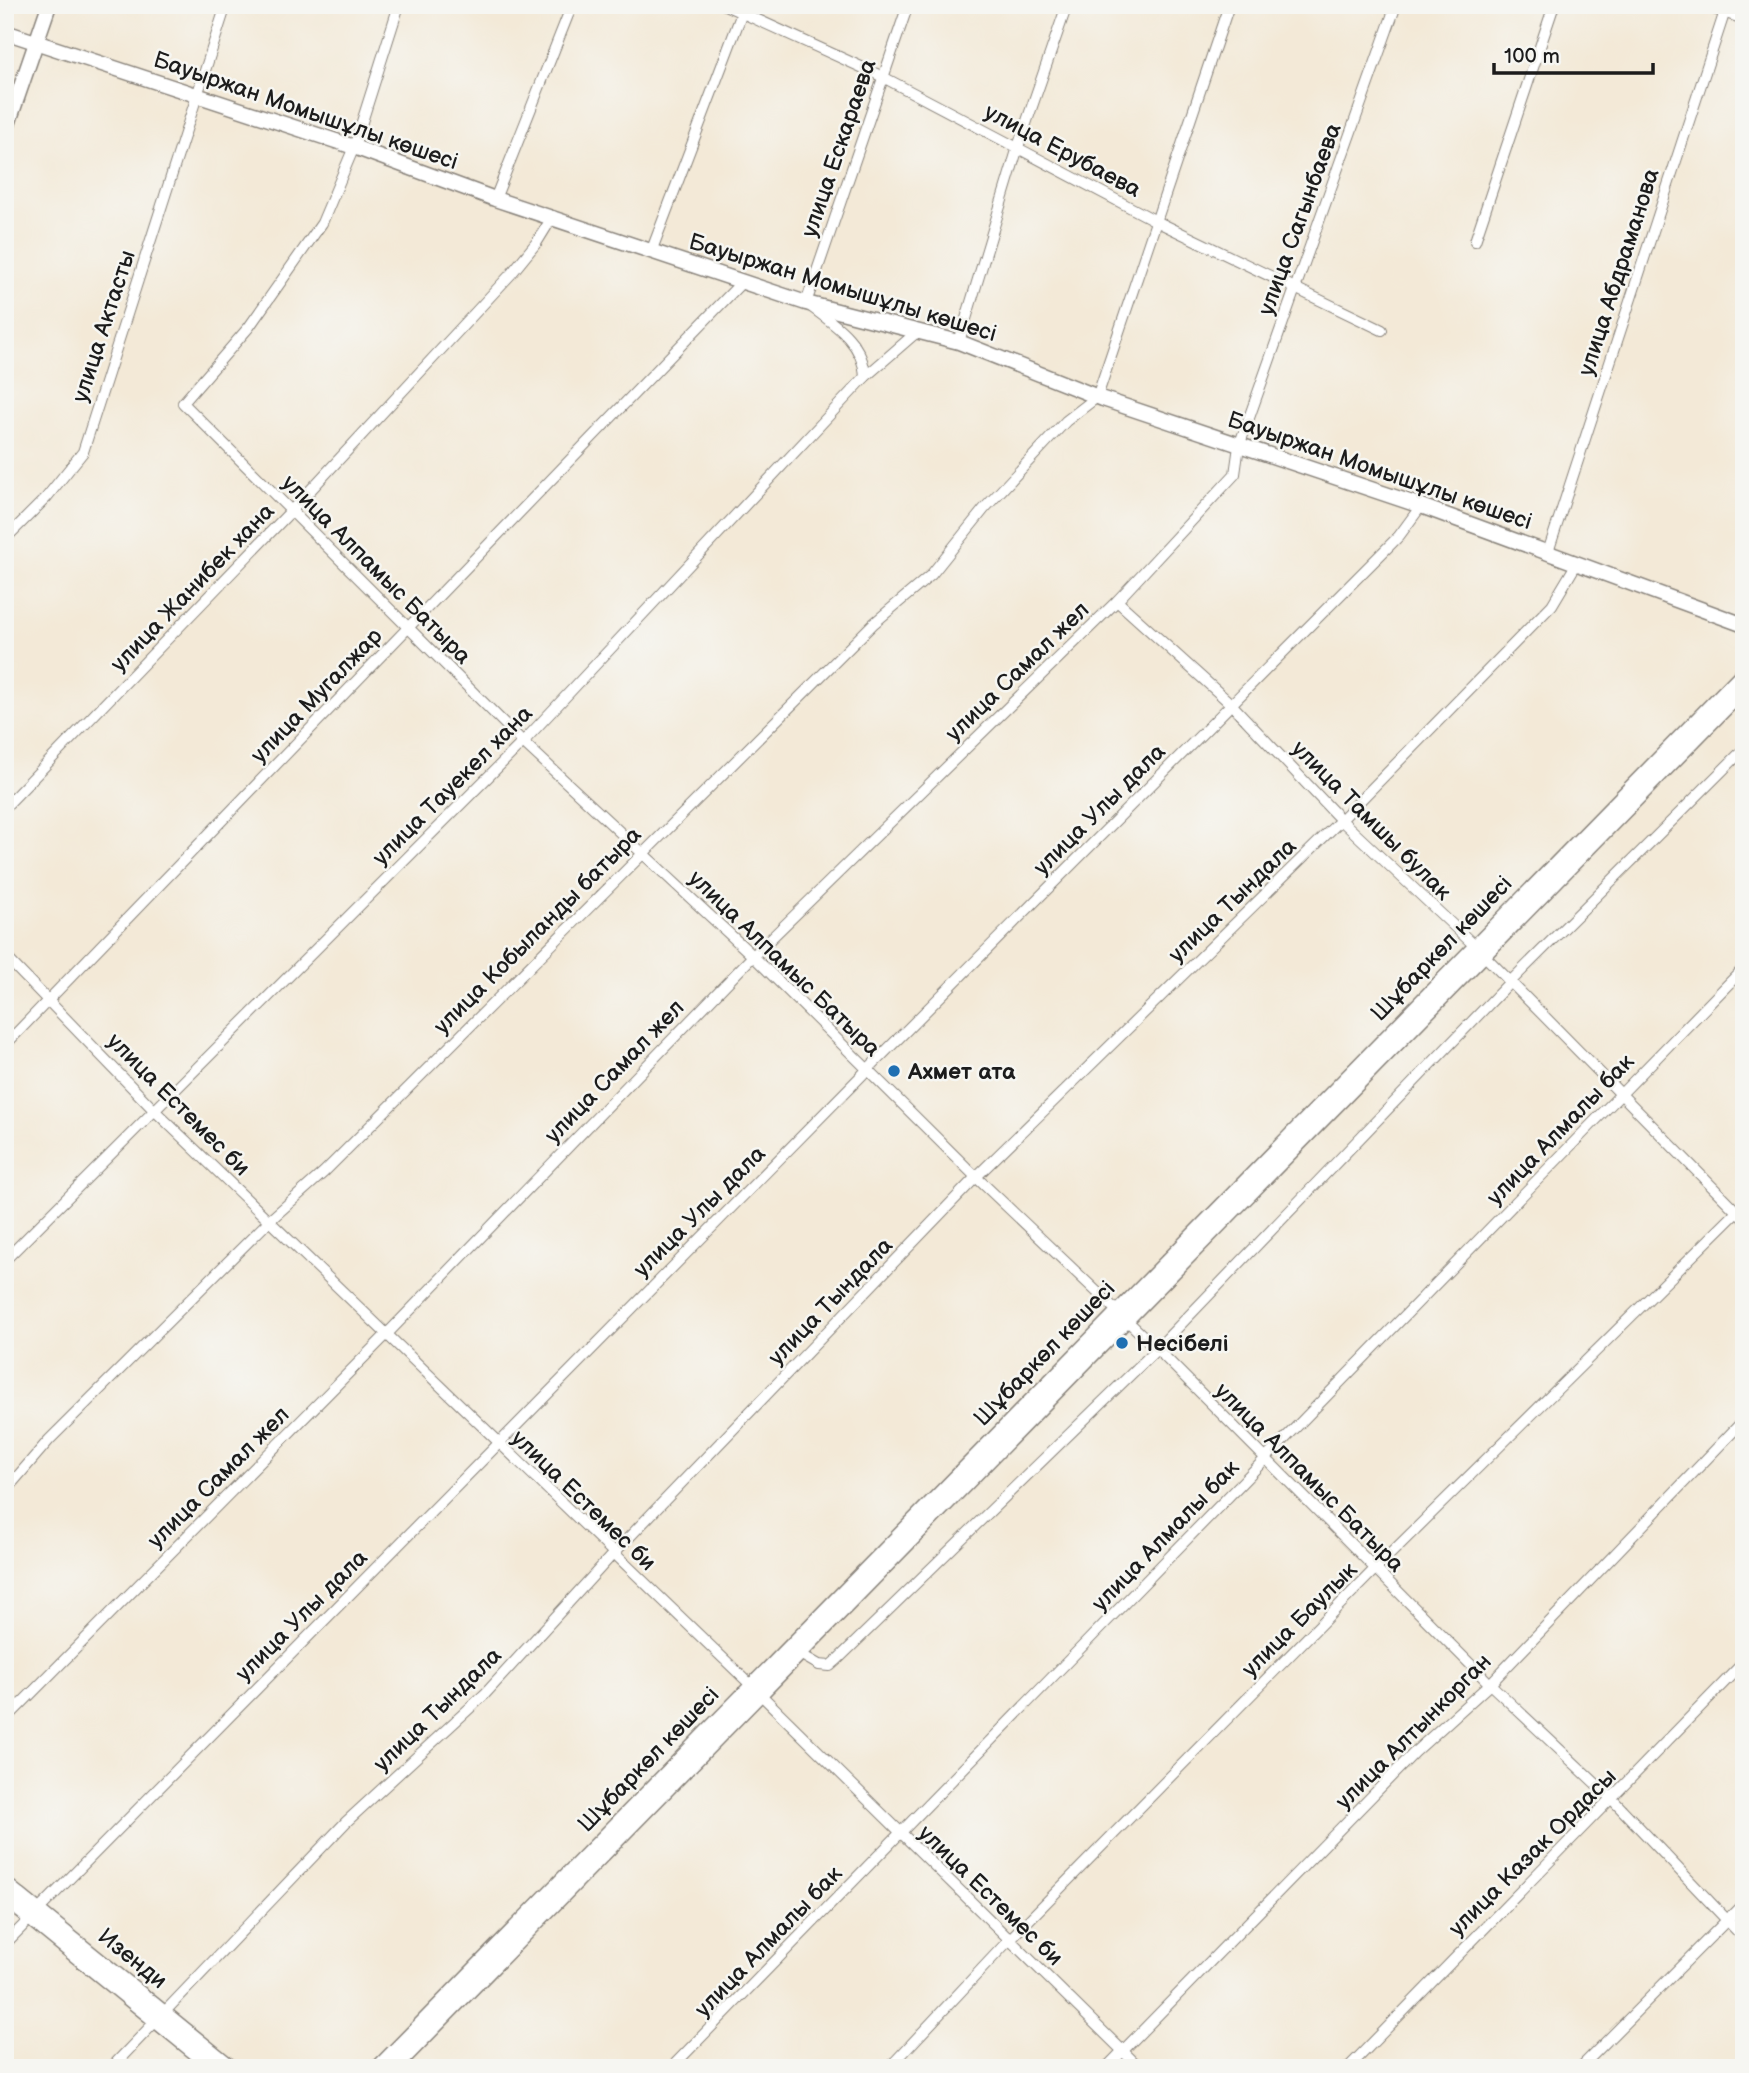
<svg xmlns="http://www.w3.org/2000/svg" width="1749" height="2073" viewBox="0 0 1749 2073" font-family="'Balsamiq Sans',sans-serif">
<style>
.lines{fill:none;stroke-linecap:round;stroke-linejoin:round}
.street-casing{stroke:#88827a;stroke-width:12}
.secondary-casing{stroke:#88827a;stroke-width:17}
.street{stroke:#fff;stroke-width:10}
.secondary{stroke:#fff;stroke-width:14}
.poi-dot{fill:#1f6fb2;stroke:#f6f6f2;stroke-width:2.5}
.labels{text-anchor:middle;stroke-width:5;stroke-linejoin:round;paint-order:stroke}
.street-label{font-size:23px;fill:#1c1c1c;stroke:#f6f6f2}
.poi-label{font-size:23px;font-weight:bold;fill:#1c1c1c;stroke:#f6f6f2;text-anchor:start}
</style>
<rect width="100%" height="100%" fill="#f6f6f2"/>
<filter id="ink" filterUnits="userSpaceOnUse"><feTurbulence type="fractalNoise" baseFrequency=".0143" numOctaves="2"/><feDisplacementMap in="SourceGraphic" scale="14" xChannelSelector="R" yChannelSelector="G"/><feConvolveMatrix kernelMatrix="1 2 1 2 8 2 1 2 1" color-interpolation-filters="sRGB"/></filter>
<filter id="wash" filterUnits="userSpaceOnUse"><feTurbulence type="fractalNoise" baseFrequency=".00686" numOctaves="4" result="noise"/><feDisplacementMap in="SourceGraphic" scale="28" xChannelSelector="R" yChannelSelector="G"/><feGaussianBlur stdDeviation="1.57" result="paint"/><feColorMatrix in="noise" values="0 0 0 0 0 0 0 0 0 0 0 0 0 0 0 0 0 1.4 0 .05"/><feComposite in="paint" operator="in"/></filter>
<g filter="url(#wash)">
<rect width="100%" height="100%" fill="#f3e9d7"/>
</g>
<g filter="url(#ink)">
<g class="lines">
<defs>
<g id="street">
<polyline points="399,5 354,147 322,223 249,327 183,403 523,742 753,956 976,1177 1157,1349 1490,1684 1612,1799 1744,1938"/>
<polyline points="725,5 881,76 1158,222 1382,330"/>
<polyline points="1702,5 1744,19"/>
<polyline points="495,199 572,5"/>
<polyline points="1475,241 1554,5"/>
<polyline points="651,252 745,5"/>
<polyline points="959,342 1018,147 1067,5"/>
<path d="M 865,377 C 864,342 833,323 806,303 L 908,5"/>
<polyline points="5,539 46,498 83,452 226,5"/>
<polyline points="1548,552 1727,5"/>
<polyline points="1117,601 1231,704 1341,820 1475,946 1744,1219"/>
<polyline points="5,807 292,510 511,274 537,242 553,216"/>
<polyline points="5,956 154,1110 752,1686 1140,2068"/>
<polyline points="5,1045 742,282"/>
<polyline points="5,1260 523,742 865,377 918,331"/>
<polyline points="5,1491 49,1440 269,1221 324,1172 873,624 931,575 984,509 1066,421 1097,397 1229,5"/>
<polyline points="800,1654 819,1665 830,1666 838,1659 1157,1349 1510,982 1744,749"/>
<polyline points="5,1720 386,1335 753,956 1117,601 1235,474 1239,446 1396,5"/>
<polyline points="5,1944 867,1070 1399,536 1421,506"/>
<polyline points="111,2068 346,1822 485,1694 612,1555 976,1177 1341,820 1552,605 1577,563"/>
<polyline points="671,2068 1744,968"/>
<polyline points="889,2068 1009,1940 1375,1569 1744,1205"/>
<polyline points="1106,2068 1415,1752 1490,1684 1744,1420"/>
<polyline points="1348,2068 1744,1662"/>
<polyline points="1580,2068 1744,1903"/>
</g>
<g id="secondary">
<polyline points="5,32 354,147 495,199 806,303 959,342 1103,399 1421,506 1744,625"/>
<polyline points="5,133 49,5"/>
<polyline points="5,1884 232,2068"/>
<polyline points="5,1898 214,2068"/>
<polyline points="378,2068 1744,672"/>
<polyline points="394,2068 1744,689"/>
</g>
</defs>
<use href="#street" class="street-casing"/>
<use href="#secondary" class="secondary-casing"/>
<use href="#street" class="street"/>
<use href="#secondary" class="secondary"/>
</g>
</g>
<g class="poi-dot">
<circle cx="894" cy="1071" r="7"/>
<circle cx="1122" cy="1343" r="7"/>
</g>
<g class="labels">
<g class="street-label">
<text transform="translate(306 110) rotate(19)" y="8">Бауыржан Момышұлы көшесі</text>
<text transform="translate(838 148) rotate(-71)" y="8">улица Ескараева</text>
<text transform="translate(1063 150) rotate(28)" y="8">улица Ерубаева</text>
<text transform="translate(1299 219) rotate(-70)" y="8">улица Сагынбаева</text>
<text transform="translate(1618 272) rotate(-72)" y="8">улица Абдраманова</text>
<text transform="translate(843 287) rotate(17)" y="8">Бауыржан Момышұлы көшесі</text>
<text transform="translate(103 326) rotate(-72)" y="8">улица Актасты</text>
<text transform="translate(1380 470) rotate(19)" y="8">Бауыржан Момышұлы көшесі</text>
<text transform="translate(377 569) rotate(45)" y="8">улица Алпамыс Батыра</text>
<text transform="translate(192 587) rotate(-46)" y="8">улица Жанибек хана</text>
<text transform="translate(1017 671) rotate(-44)" y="8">улица Самал жел</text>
<text transform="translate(316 695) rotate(-46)" y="8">улица Мугалжар</text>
<text transform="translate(452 785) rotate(-45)" y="8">улица Тауекел хана</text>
<text transform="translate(1099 809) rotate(-45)" y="8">улица Улы дала</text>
<text transform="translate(1372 820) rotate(45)" y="8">улица Тамшы булак</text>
<text transform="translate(1232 900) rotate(-44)" y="8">улица Тындала</text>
<text transform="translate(537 930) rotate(-45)" y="8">улица Кобыланды батыра</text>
<text transform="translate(1441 948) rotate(-46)" y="8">Шұбаркөл көшесі</text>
<text transform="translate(785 963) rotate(44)" y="8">улица Алпамыс Батыра</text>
<text transform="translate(614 1071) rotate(-46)" y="8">улица Самал жел</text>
<text transform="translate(179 1104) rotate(45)" y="8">улица Естемес би</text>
<text transform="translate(1560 1129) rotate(-46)" y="8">улица Алмалы бак</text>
<text transform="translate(699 1211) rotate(-45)" y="8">улица Улы дала</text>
<text transform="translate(830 1301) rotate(-46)" y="8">улица Тындала</text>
<text transform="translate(1044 1353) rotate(-46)" y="8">Шұбаркөл көшесі</text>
<text transform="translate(218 1477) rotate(-45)" y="8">улица Самал жел</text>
<text transform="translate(1310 1477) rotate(45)" y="8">улица Алпамыс Батыра</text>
<text transform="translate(584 1500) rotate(44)" y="8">улица Естемес би</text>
<text transform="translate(1165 1535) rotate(-46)" y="8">улица Алмалы бак</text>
<text transform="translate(301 1615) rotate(-45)" y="8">улица Улы дала</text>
<text transform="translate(1299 1619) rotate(-45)" y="8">улица Баулык</text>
<text transform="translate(437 1709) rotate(-44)" y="8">улица Тындала</text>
<text transform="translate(1413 1731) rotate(-45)" y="8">улица Алтынкорган</text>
<text transform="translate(648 1759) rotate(-46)" y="8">Шұбаркөл көшесі</text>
<text transform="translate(1532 1852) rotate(-45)" y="8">улица Казак Ордасы</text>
<text transform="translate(991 1895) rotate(44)" y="8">улица Естемес би</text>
<text transform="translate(768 1941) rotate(-46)" y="8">улица Алмалы бак</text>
<text transform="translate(133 1958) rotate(39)" y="8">Изенди</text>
</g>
<g class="poi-label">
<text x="908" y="1079">Ахмет ата</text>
<text x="1136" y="1351">Несібелі</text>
</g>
</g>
<rect width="1749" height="2073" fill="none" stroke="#f6f6f2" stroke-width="28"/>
<path d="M1494 63v10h159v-10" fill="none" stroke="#1c1c1c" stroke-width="3.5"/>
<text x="1504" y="63" font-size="21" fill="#1c1c1c" stroke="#f6f6f2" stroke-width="5" paint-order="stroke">100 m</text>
</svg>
